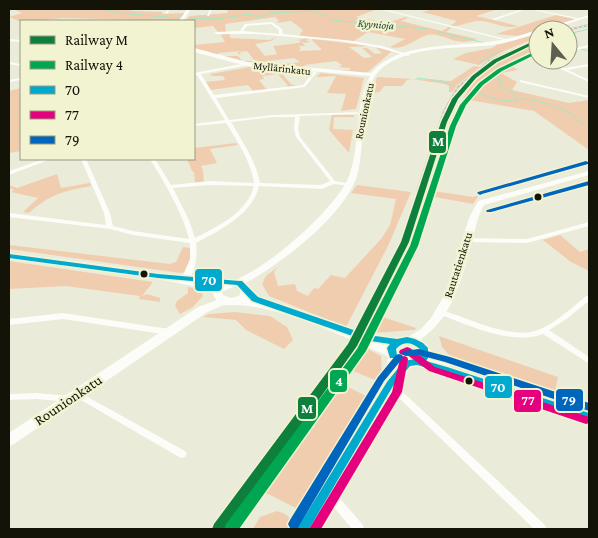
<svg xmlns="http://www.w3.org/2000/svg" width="598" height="538" viewBox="0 0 598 538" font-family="'Crimson Pro',serif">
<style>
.green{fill:#f1cdaf}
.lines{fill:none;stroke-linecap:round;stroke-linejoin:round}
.stream{stroke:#a2e9c6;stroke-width:1}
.street{fill:#fcfcf9;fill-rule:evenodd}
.secondary{fill:#fcfcf9;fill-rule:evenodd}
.rail-casing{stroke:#c3c3bf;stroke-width:2}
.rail{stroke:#f2f3d1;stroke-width:1;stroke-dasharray:2.5;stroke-linecap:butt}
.bus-1-casing{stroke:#f2f3d1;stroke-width:3}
.bus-2-casing{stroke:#f2f3d1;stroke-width:3}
.bus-3-casing{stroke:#f2f3d1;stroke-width:3}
.bus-1{fill:#00a9ce;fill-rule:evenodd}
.bus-2{fill:#e5007d;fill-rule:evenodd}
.bus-3{fill:#0065bd;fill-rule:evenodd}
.rail-1-casing{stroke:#f2f3d1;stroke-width:3}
.rail-2-casing{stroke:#f2f3d1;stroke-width:3}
.rail-1{fill:#0e7f3c;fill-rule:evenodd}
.rail-2{fill:#00a651;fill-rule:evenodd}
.bus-dot{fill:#131308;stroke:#f2f3d1;stroke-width:2}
.labels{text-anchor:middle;stroke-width:5;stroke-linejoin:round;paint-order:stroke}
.far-water-label{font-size:11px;font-style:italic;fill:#0d3b2a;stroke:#f2f3d1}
.far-street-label{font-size:11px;fill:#131308;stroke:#f2f3d1}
.street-label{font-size:12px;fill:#131308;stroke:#f2f3d1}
.near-street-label{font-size:15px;fill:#131308;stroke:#f2f3d1}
.line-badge{stroke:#f2f3d1;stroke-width:2}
.badge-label{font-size:14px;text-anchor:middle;font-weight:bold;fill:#fff}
</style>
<rect width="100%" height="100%" fill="#ebebd9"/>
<g class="green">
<polygon points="13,9 123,9 134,11 162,12 162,14 185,13 178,21 63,18 21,22 9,17 22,13"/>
<path d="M 229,9 L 378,9 L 356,17 L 387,23 L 405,17 L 408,18 L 401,21 L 442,31 L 449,27 L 451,28 L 446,32 L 477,39 C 456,48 442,31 427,35 C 415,39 403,51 390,47 L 405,39 L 368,32 L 354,41 L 299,36 L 303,30 L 291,21 L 276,23 L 279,21 L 275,17 L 225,24 L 226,32 L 218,32 L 213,26 L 194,28 L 194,21 L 185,21 L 190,16 L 227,13 Z"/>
<path d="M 434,9 L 498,9 L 476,16 L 518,26 C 506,30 494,22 482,21 C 471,20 460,27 450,26 L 457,21 L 422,12 Z"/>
<polygon points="556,15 575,19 518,36 496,34"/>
<path d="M 232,33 L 229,35 L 231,38 L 270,40 L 278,36 L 271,41 L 255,44 L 265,56 L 277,54 L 273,46 L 299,43 L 301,41 L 297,40 L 310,38 L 306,41 L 311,41 L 306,43 L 302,42 L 305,46 L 299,46 L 301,49 L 299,50 L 300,51 L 322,50 L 312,40 L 313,39 L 371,46 L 349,47 L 364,58 L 372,57 L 362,48 L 367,48 L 375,54 L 382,53 L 375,47 L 392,51 L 368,72 L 363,73 L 331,71 L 350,70 L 350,68 L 339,67 L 342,65 L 336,61 L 305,65 L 301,69 L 270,66 L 300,62 L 294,58 L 260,62 L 267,66 C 251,64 235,60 219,56 L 238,56 L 242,61 L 255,61 L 247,51 L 240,52 L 241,55 L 237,53 L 241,51 L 219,53 L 217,56 L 194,48 L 194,45 L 225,42 L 221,35 Z"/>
<polygon points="538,33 538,37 506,50 479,65 453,59 466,53 492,48 496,46 494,44"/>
<path d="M 538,43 L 538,49 L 509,62 L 508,64 L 518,70 L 501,73 L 517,82 L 512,90 L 569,103 L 589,100 L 589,150 L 534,111 L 463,99 C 478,70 509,55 538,43 Z"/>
<polygon points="474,66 480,67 457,85 452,92 449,92 449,86 445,84 412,79 407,80 402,86 384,86 380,92 372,93 377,77 451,81"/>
<polygon points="250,67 290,71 282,74 291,84 297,86 284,87 288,86 278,74 262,76 264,79 259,80 267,90 253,91 248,85 210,90 205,82 225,80 223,76 212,76 210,74"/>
<polygon points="321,73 364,78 356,109 341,111 346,94 327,93 336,76 316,77"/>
<polygon points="21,88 21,151 9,153 9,91"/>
<polygon points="332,114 354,115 354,117 334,117 333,129 353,130 349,153 329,130"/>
<polygon points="236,143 238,145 210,149 217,163 201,166 203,171 204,183 195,183 194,172 192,171 187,159 194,159 194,148"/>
<path d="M 57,174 L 61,188 L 90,183 L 91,186 C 64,191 50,194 29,213 L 23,212 L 38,198 L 11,192 L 14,190 L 9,188 L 9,185 L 17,188 Z"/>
<polygon points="357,185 411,192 388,246 346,327 269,296 262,284 266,276 278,267 274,272 278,286 295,284 297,291 308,296 314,288 318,289 331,275 345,278 381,239 390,225 396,199 351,193"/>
<path d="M 427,190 L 473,197 L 479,195 L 473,204 L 435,197 L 418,240 L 415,256 L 383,317 L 416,328 L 415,330 C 398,330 379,335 363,331 L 407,242 Z"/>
<polygon points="560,235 580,252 589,249 589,271 571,262 543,240"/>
<polygon points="9,245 170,264 176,262 183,247 190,248 190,261 185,272 181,273 9,249"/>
<polygon points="9,261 153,282 142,296 147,294 160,298 160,302 139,299 140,296 66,286 9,289"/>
<polygon points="188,287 201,290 203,296 193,307 180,314 175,306 177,301 188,293"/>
<polygon points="235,312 270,316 287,327 293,340 284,349 246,330 236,320 203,317 209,314"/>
<polygon points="439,336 558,377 555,391 504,376 449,355 442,347"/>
<polygon points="360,345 381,356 382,375 380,382 353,371 344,385 374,400 312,501 304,508 296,508 264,492"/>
<path d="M 277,511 C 285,513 296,520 295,529 L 253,529 L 260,517 Z"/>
</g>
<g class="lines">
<g class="stream">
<polyline points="104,9 117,13 179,18"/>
<polyline points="327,16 331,20 427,29"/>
<polyline points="190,18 217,19 250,14 259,17 270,13 315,11 326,16"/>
<polyline points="439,32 485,43"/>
<polyline points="568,34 589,29"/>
<polyline points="568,46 577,47"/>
<polyline points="581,49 589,51"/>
<polyline points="482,63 481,61 500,51 496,47"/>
<polyline points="496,67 502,70 496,76 502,82 499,86 513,93 517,100"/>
<polyline points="417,78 442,81 454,86"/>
<path d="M 469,89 C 481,94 494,100 507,101 C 512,101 517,99 523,99 C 538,100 572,109 580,123 L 589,124"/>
</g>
<g class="street">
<polygon points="168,9 170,9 167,14 165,13"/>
<polygon points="210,9 212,9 209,16 207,16"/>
<polygon points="379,9 383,9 510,40 508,41"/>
<polygon points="523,9 526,9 495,20 492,19"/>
<polygon points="529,9 533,9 582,19 580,20"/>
<path d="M 272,22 L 282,29 L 283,34 L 353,41 L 382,46 L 410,55 L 408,56 L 380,48 L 339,41 L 256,34 L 216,34 L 214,33 L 216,32 L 240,31 L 245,24 ZM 271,24 L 279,30 L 279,34 L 243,31 L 247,26 Z"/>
<polygon points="9,39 21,40 21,42 9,41"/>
<polygon points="589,45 589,47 568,52 568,50"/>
<polygon points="541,60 546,60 564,68 589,64 589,66 568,70 589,80 589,82"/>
<polygon points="9,62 21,64 21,66 9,64"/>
<path d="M 247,63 L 248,63 L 248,65 L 201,74 L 214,95 L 303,85 L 314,71 L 317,72 L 305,87 L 216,98 L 229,120 L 273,115 L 364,112 L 364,114 L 362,114 L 300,116 L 298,129 L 300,137 L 335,181 L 351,184 L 351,186 L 334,184 L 322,189 L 259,186 C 252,215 220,230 196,243 C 198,255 195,278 184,284 L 180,282 L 190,259 L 190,243 L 133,235 L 110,229 L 9,217 L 9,213 L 106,225 L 104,213 L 81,159 L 86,159 L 110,213 L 113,226 L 133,231 L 189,239 C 182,211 165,184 150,159 L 155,159 L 171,185 L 209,181 L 254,183 C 251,161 237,141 226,123 L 194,126 L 194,124 L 225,120 L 197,75 L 194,75 L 194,73 ZM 273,117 L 295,117 L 294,129 L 296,137 L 330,181 L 321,185 L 260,183 C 256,161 242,141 231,122 ZM 209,185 L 254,186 C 247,213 218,226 195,238 L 189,220 L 173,188 Z"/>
<polygon points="21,78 21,80 9,82 9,80"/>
<polygon points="520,80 589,96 589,98 520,82"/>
<polygon points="44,159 51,159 9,175 9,171"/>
<polygon points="589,222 589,226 527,243 467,242 464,240 467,238 527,239"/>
<path d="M 586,296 L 589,296 L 589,301 L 565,320 L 549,330 L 589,357 L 589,363 L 588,363 L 543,334 C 511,346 469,325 438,314 L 437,312 L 441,310 C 466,317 509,339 535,331 C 554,325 571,308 586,296 Z"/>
<polygon points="63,313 169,329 172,330 173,332 172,334 169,335 63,319 9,325 9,319"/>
<polygon points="388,385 406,395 545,525 546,529 534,529 400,399 385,390 384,388 385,386"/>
<polygon points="77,391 185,451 187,454 185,457 182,458 179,457 74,396 73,394 74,392"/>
<polygon points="37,393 68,396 71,397 72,399 71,401 68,402 37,399 9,400 9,394"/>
<polygon points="327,486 331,488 363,525 364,529 352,529 323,494 322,491 323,488"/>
</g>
<g class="secondary">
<polygon points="187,9 191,9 183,21 179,21"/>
<polygon points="589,15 589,17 548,30 541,30"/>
<path d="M 536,30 L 540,30 L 538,30 L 538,33 C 524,38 509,42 494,45 C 459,49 417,45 386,65 C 356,84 367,145 357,176 C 343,217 283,262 246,283 L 252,289 L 251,291 L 266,301 L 265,303 L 318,319 L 365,337 L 369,335 L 394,338 L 410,336 L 421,329 L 431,318 L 445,294 L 469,218 L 478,201 L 589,171 L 589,175 L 484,205 C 478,215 476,226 473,238 C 463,274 454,317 421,339 L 434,354 L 449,360 L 451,363 L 449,366 L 589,412 L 589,422 L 442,373 L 416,366 L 411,367 L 394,387 L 311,529 L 295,529 L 384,384 L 388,358 L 386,355 C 341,336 276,303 228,305 C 221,305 212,310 206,313 L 14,444 L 9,446 L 9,433 L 198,307 L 217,300 L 214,297 L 212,291 L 207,289 L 158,279 L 9,259 L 9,253 C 59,259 110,265 159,273 C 175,276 191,279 208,282 C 211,283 215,285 218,285 C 253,283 337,209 349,176 C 361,144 353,108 370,76 L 247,66 L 194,52 L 194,48 L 247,62 L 371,73 C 398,41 457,47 495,41 C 509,39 523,35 536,30 ZM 235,286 L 241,290 L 239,296 L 231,298 L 223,295 L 222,292 ZM 408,343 L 418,349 L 419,354 L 417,357 L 405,358 L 398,353 L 398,347 L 402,344 Z"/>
</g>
<defs>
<g id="rail">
<polyline points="567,30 589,25"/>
<polyline points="417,192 444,111 458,87 489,61 538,39"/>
</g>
</defs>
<use href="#rail" class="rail-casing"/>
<use href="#rail" class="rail"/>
<defs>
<path id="bus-1" d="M 9,254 L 158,274 L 239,281 L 242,281 L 258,297 L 368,335 L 397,339 L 407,337 L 415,339 L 423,343 L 428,348 L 428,358 L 426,361 L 447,367 L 589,413 L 589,421 L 443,372 L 417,365 L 410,366 L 393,386 L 309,529 L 297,529 L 387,382 L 404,361 L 415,359 L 420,356 L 420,349 C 411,342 404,341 396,349 L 397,356 L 396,358 L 390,358 L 387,348 L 390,344 L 364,340 L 252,301 L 237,285 L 158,278 L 9,258 Z"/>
<g id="bus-2">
<polygon points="407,347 410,348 435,367 589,417 589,423 586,424 429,371 406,354 403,355 400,354 399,352 400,350"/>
<polygon points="404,356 407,357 408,359 402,392 321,529 309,529 392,392 400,359 401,357"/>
</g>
<g id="bus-3">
<polygon points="586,161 588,162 588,164 482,194 480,195 477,193 478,192"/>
<polygon points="589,181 589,185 491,212 487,212 486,211 487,210"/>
<polygon points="419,349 450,357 589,403 589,411 445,362 419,355 406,356 403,355 402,353 403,351"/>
<polygon points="399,354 402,355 403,357 402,359 384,381 298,528 295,529 290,528 288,524 290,520 378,377 396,355"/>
</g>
</defs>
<use href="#bus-1" class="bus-1-casing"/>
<use href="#bus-2" class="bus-2-casing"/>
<use href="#bus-3" class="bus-3-casing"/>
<use href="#bus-1" class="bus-1"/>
<use href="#bus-2" class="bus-2"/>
<use href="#bus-3" class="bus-3"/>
<defs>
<polygon id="rail-1" points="538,39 538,42 497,62 476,78 458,99 447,122 409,242 357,346 227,529 212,529 214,524 348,344 401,242 441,122 452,99 472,76 493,60"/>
<polygon id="rail-2" points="538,50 538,53 502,71 483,85 466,105 456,126 418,246 366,351 239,529 224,529 226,524 357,349 410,246 450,126 460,105 479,83 498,69"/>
</defs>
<use href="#rail-1" class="rail-1-casing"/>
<use href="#rail-2" class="rail-2-casing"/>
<use href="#rail-1" class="rail-1"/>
<use href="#rail-2" class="rail-2"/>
</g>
<g class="bus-dot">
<circle cx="538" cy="197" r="4.5"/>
<circle cx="144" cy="274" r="4.5"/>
<circle cx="469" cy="381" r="4.5"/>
</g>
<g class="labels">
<g class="far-water-label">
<text transform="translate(376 24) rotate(5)" y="4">Kyynioja</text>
</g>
<g class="far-street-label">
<text transform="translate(282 68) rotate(6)" y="4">Myllärinkatu</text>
<text transform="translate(364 111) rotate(-78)" y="4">Rounionkatu</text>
</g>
<g class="street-label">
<text transform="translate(458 265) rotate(-72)" y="4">Rautatienkatu</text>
</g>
<g class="near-street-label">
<text transform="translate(68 400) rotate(-34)" y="5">Rounionkatu</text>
</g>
</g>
<g class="line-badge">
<rect x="428" y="130" width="19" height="24" rx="5" fill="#0e7f3c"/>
<rect x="194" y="268" width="29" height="24" rx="5" fill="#00a9ce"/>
<rect x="329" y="369" width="19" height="24" rx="5" fill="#00a651"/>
<rect x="484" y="375" width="29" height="24" rx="5" fill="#00a9ce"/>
<rect x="555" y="388" width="29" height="24" rx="5" fill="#0065bd"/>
<rect x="513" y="389" width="29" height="24" rx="5" fill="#e5007d"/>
<rect x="297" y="396" width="20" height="24" rx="5" fill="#0e7f3c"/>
</g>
<g class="badge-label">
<text x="438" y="146">M</text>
<text x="209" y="285">70</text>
<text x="339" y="386">4</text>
<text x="498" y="392">70</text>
<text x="569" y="405">79</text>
<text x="528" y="405">77</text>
<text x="307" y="413">M</text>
</g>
<rect width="598" height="538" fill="none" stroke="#131308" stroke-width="20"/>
<rect x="20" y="20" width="175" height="140" fill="#f2f3d1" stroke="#999981"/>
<rect x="30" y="36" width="25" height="8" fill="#0e7f3c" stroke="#999981"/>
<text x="65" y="45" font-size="15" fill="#131308">Railway M</text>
<rect x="30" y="61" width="25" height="8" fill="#00a651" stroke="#999981"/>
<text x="65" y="70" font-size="15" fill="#131308">Railway 4</text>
<rect x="30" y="86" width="25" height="8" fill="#00a9ce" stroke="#999981"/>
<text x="65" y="95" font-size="15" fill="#131308">70</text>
<rect x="30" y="111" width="25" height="8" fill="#e5007d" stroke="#999981"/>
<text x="65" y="120" font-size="15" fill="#131308">77</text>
<rect x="30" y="136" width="25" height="8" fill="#0065bd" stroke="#999981"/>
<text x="65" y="145" font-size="15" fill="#131308">79</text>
<g transform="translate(553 45) rotate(342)"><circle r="24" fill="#f2f3d1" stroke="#999981"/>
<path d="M0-4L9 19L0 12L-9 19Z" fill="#5f5f51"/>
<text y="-8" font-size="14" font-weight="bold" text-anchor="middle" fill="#131308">N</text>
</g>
</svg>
